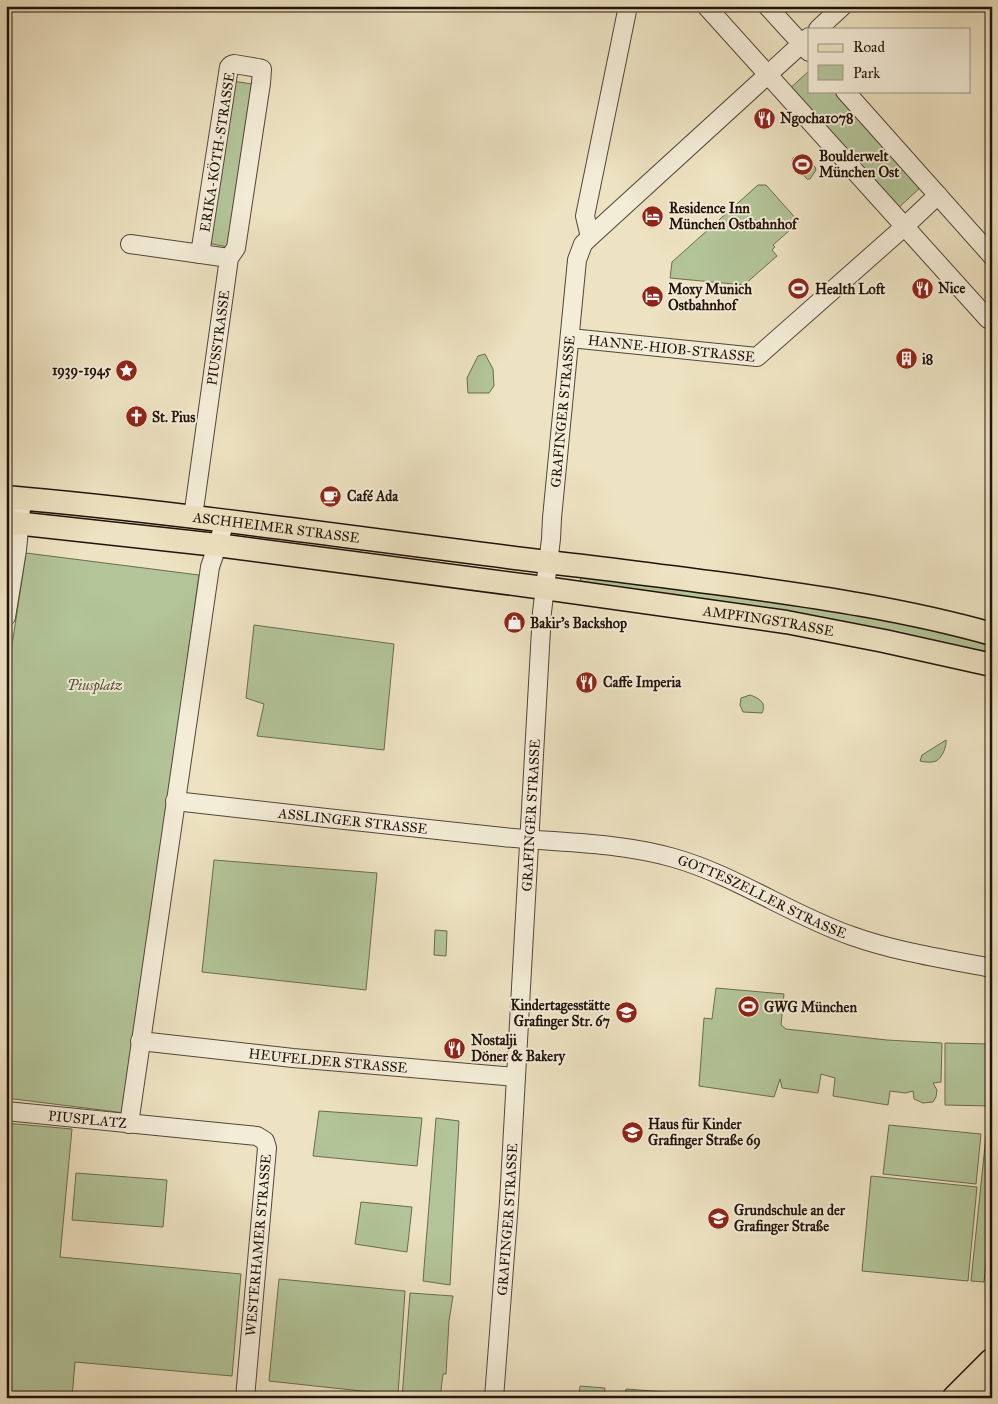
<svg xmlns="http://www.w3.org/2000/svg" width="998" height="1404" viewBox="0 0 998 1404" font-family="'IM FELL Great Primer',serif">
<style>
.green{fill:#b2c498;stroke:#6a6b51}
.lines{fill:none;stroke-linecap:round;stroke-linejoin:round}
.minor-casing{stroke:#544638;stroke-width:20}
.major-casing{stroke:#21120a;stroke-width:25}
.highway-casing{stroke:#21120a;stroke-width:29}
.minor{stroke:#f3ecd7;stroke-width:18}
.major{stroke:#ede2c1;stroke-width:22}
.highway{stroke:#ede2c1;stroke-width:26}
.labels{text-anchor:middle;stroke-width:4;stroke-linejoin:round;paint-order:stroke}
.poi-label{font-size:14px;font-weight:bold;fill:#21120a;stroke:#f3ecd7;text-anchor:start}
.street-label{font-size:14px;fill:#21120a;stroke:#f3ecd7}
.park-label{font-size:14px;font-style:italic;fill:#54503c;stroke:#f3ecd7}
</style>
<rect width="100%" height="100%" fill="#ede2c1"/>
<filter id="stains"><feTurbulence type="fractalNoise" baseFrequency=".004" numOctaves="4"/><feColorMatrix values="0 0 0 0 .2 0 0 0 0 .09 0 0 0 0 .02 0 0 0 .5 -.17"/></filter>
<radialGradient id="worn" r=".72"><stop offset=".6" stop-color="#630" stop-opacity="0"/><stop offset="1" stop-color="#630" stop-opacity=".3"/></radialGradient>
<g class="green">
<polygon points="809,71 809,91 839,91 923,185 895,211 787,91"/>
<polygon points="233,81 258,85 232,248 208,243"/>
<polygon points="798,155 802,155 815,167 816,170 810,179 807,179 792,161 793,158"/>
<polygon points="758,185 766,185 799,222 773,245 775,247 772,250 777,256 744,285 670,278 672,262"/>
<polygon points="485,354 493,369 494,386 489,393 468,393 467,378 478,356"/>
<polygon points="26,553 199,575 125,1113 6,1098 6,685"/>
<polygon points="581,574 718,592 942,629 992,644 992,656 580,584"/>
<polygon points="254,625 394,644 384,750 257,736 264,704 246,698"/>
<path d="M 750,695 C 759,698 767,703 762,713 L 743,712 L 740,705 L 741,698 Z"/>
<path d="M 946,740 C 947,746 942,758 936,761 C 931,763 924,762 920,761 L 922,755 Z"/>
<polygon points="214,860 377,873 366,990 202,972"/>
<polygon points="435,930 447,931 446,956 434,955"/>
<polygon points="716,988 784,994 781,1025 786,1029 887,1040 942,1043 941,1082 933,1083 937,1090 936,1097 933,1102 923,1103 914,1099 913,1091 906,1093 890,1091 888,1105 833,1096 835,1078 821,1074 818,1093 782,1088 780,1079 774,1097 699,1086 704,1018 712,1019"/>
<polygon points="945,1043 992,1044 992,1106 945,1105"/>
<polygon points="319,1111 422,1118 417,1166 313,1156"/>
<polygon points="436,1118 459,1121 450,1285 423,1281"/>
<polygon points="6,1123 72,1129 60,1257 241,1274 232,1376 75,1362 72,1398 6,1398"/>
<polygon points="889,1125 981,1134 976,1184 883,1174"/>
<polygon points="986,1136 992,1136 992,1204 984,1282 971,1281"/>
<polygon points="76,1173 167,1180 163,1227 72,1220"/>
<polygon points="871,1176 977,1187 968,1281 862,1271"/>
<polygon points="361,1202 412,1207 407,1252 355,1244"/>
<polygon points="279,1279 405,1291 398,1395 269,1381"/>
<polygon points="410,1293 453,1296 449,1321 446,1374 443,1374 440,1398 402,1398"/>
<polygon points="580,1386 605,1388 604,1398 579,1398"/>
<polygon points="626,1389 705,1395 705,1398 625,1398"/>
</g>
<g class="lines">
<defs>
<g id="minor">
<polyline points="706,6 988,319 992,316"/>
<polyline points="767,6 809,52"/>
<polyline points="818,29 843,6"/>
<polyline points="845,91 992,256"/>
<polyline points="590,237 585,216 628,6"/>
<polyline points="130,244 229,258"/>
<path id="s1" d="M 570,338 L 757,357 L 904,227 L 938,195"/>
<path id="s2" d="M 193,517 L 229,258 L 236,248 L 261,83 L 262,69 L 258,68 L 234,64 L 231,65 L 229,67 L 200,254"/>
<polyline points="6,617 17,550 22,498"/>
<path id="s3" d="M 175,801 C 284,814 394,825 503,837 C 560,843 619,842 674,858 C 737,876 791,915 852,936 C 897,952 945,959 992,968"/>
<path id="s4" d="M 140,1041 L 293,1058 L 516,1077"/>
<path id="s5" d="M 6,1111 L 257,1136 L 265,1141 L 267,1148 L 245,1398"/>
<polyline points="129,1124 210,567 225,522"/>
<path id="s6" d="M 494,1398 L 509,1202 L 542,612 L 551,539 L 552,518 L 577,260 L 583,244 L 590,237 L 809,37"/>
</g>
<g id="major">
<path id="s7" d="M 6,497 C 187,513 367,540 548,562 C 609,569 670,577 731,585 C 819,597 907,610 992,634"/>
<path id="s8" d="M 6,522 L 217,545 L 544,588 L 786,622 L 884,641 L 992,665"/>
</g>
<g id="highway">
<polyline points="956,1398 992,1362"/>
<polyline points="986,1398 992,1392"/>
</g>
</defs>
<use href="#minor" class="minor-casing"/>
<use href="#major" class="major-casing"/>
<use href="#highway" class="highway-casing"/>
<use href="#minor" class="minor"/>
<use href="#major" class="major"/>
<use href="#highway" class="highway"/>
</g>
<defs>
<symbol id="restaurant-disc" viewBox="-11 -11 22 22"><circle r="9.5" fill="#8f2418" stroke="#f3ecd7"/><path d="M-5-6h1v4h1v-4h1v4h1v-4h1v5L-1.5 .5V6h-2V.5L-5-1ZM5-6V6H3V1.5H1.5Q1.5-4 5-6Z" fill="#fff"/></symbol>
<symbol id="stadium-disc" viewBox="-11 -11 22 22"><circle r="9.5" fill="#8f2418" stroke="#f3ecd7"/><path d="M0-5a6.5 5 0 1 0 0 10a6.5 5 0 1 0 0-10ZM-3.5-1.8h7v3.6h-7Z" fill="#fff"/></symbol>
<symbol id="hotel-disc" viewBox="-11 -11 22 22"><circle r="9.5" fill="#8f2418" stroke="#f3ecd7"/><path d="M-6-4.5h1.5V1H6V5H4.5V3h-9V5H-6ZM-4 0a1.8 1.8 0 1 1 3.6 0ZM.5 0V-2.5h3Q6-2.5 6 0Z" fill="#fff"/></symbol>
<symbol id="building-disc" viewBox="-11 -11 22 22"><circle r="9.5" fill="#8f2418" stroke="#f3ecd7"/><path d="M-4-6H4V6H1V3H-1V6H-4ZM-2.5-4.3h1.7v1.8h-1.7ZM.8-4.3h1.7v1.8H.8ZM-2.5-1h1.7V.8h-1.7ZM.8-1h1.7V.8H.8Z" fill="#fff"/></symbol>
<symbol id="sight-disc" viewBox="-11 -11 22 22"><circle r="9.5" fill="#8f2418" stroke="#f3ecd7"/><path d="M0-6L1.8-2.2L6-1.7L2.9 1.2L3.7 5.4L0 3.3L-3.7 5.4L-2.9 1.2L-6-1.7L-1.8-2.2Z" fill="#fff"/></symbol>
<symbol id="church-disc" viewBox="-11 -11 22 22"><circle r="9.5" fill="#8f2418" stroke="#f3ecd7"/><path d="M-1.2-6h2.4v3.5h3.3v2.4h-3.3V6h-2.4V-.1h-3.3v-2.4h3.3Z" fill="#fff"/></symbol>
<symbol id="cafe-disc" viewBox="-11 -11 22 22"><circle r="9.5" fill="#8f2418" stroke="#f3ecd7"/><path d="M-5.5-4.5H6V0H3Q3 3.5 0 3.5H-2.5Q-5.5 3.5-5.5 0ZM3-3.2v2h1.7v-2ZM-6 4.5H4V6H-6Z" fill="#fff"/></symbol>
<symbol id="shop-disc" viewBox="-11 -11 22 22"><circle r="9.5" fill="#8f2418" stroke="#f3ecd7"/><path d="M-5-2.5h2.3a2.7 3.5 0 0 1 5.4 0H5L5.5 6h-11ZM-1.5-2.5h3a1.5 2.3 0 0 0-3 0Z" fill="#fff"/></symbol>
<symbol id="school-disc" viewBox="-11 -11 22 22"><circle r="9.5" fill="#8f2418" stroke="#f3ecd7"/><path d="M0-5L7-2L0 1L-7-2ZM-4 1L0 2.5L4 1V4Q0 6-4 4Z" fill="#fff"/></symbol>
</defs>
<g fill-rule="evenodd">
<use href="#restaurant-disc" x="752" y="106" width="25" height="25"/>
<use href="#stadium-disc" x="790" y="152" width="25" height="25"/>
<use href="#hotel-disc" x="640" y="204" width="25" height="25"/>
<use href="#restaurant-disc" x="910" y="276" width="25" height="25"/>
<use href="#stadium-disc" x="786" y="276" width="25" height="25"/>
<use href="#hotel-disc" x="640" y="284" width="25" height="25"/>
<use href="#building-disc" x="894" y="346" width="25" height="25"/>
<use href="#sight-disc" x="114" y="358" width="25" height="25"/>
<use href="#church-disc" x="124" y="404" width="25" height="25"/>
<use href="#cafe-disc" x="318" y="484" width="25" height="25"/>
<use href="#shop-disc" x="502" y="610" width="25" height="25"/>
<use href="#restaurant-disc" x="574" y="670" width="25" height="25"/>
<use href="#stadium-disc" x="736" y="994" width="25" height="25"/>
<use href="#school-disc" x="614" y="1000" width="25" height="25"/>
<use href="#restaurant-disc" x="442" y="1036" width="25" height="25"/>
<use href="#school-disc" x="620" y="1120" width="25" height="25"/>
<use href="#school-disc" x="706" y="1206" width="25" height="25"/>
</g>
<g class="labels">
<g class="poi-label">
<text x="780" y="123">Ngocha1078</text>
<text x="819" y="161">Boulderwelt<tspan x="819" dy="16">München Ost</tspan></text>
<text x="669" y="213">Residence Inn<tspan x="669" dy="16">München Ostbahnhof</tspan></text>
<text x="938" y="293">Nice</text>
<text x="668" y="294">Moxy Munich<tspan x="668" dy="16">Ostbahnhof</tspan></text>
<text x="815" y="294">Health Loft</text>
<text x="922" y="364">i8</text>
<text x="111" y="375" text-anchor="end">1939-1945</text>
<text x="152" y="422">St. Pius</text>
<text x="347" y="501">Café Ada</text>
<text x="530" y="628">Bakir's Backshop</text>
<text x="603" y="687">Caffe Imperia</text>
<text x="610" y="1010" text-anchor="end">Kindertagesstätte<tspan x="610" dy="16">Grafinger Str. 67</tspan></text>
<text x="764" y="1012">GWG München</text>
<text x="471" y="1045">Nostalji<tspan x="471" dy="16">Döner &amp; Bakery</tspan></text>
<text x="648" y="1129">Haus für Kinder<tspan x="648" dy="16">Grafinger Straße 69</tspan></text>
<text x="734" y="1215">Grundschule an der<tspan x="734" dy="16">Grafinger Straße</tspan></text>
</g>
<g class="street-label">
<text transform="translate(217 152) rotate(-81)" y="5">ERIKA-KÖTH-STRASSE</text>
<text dy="5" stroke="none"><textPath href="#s2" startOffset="181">PIUSSTRASSE</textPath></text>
<text dy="5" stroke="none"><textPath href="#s1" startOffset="102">HANNE-HIOB-STRASSE</textPath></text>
<text dy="5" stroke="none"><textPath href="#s6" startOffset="989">GRAFINGER STRASSE</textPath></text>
<text dy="5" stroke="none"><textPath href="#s7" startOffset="272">ASCHHEIMER STRASSE</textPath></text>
<text dy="5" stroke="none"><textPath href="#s8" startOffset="769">AMPFINGSTRASSE</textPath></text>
<text dy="5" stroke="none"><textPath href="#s6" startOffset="584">GRAFINGER STRASSE</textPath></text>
<text dy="5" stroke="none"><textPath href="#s3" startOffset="179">ASSLINGER STRASSE</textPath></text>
<text dy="5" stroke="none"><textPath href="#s3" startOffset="599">GOTTESZELLER STRASSE</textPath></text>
<text dy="5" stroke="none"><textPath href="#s4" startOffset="189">HEUFELDER STRASSE</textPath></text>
<text dy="5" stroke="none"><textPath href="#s5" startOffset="82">PIUSPLATZ</textPath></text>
<text dy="5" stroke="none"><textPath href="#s6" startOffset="179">GRAFINGER STRASSE</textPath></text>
<text transform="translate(258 1245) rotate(-85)" y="5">WESTERHAMER STRASSE</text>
</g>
<g class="park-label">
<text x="95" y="690">Piusplatz</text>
</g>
</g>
<rect width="998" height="1404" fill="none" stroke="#ede2c1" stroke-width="25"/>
<rect x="8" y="8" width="983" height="1389" fill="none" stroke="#21120a" stroke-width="2.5"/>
<rect x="12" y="12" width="973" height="1379" fill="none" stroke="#21120a"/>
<rect x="808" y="28" width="162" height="65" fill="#f3ecd7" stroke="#9f9585"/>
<rect x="818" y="44" width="25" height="8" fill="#ede2c1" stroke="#9f9585"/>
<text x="853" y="52" font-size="15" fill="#21120a">Road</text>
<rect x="818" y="65" width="25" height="15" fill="#b2c498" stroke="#9f9585"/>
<text x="853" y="78" font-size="15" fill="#21120a">Park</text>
<rect width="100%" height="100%" filter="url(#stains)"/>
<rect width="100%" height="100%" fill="url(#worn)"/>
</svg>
